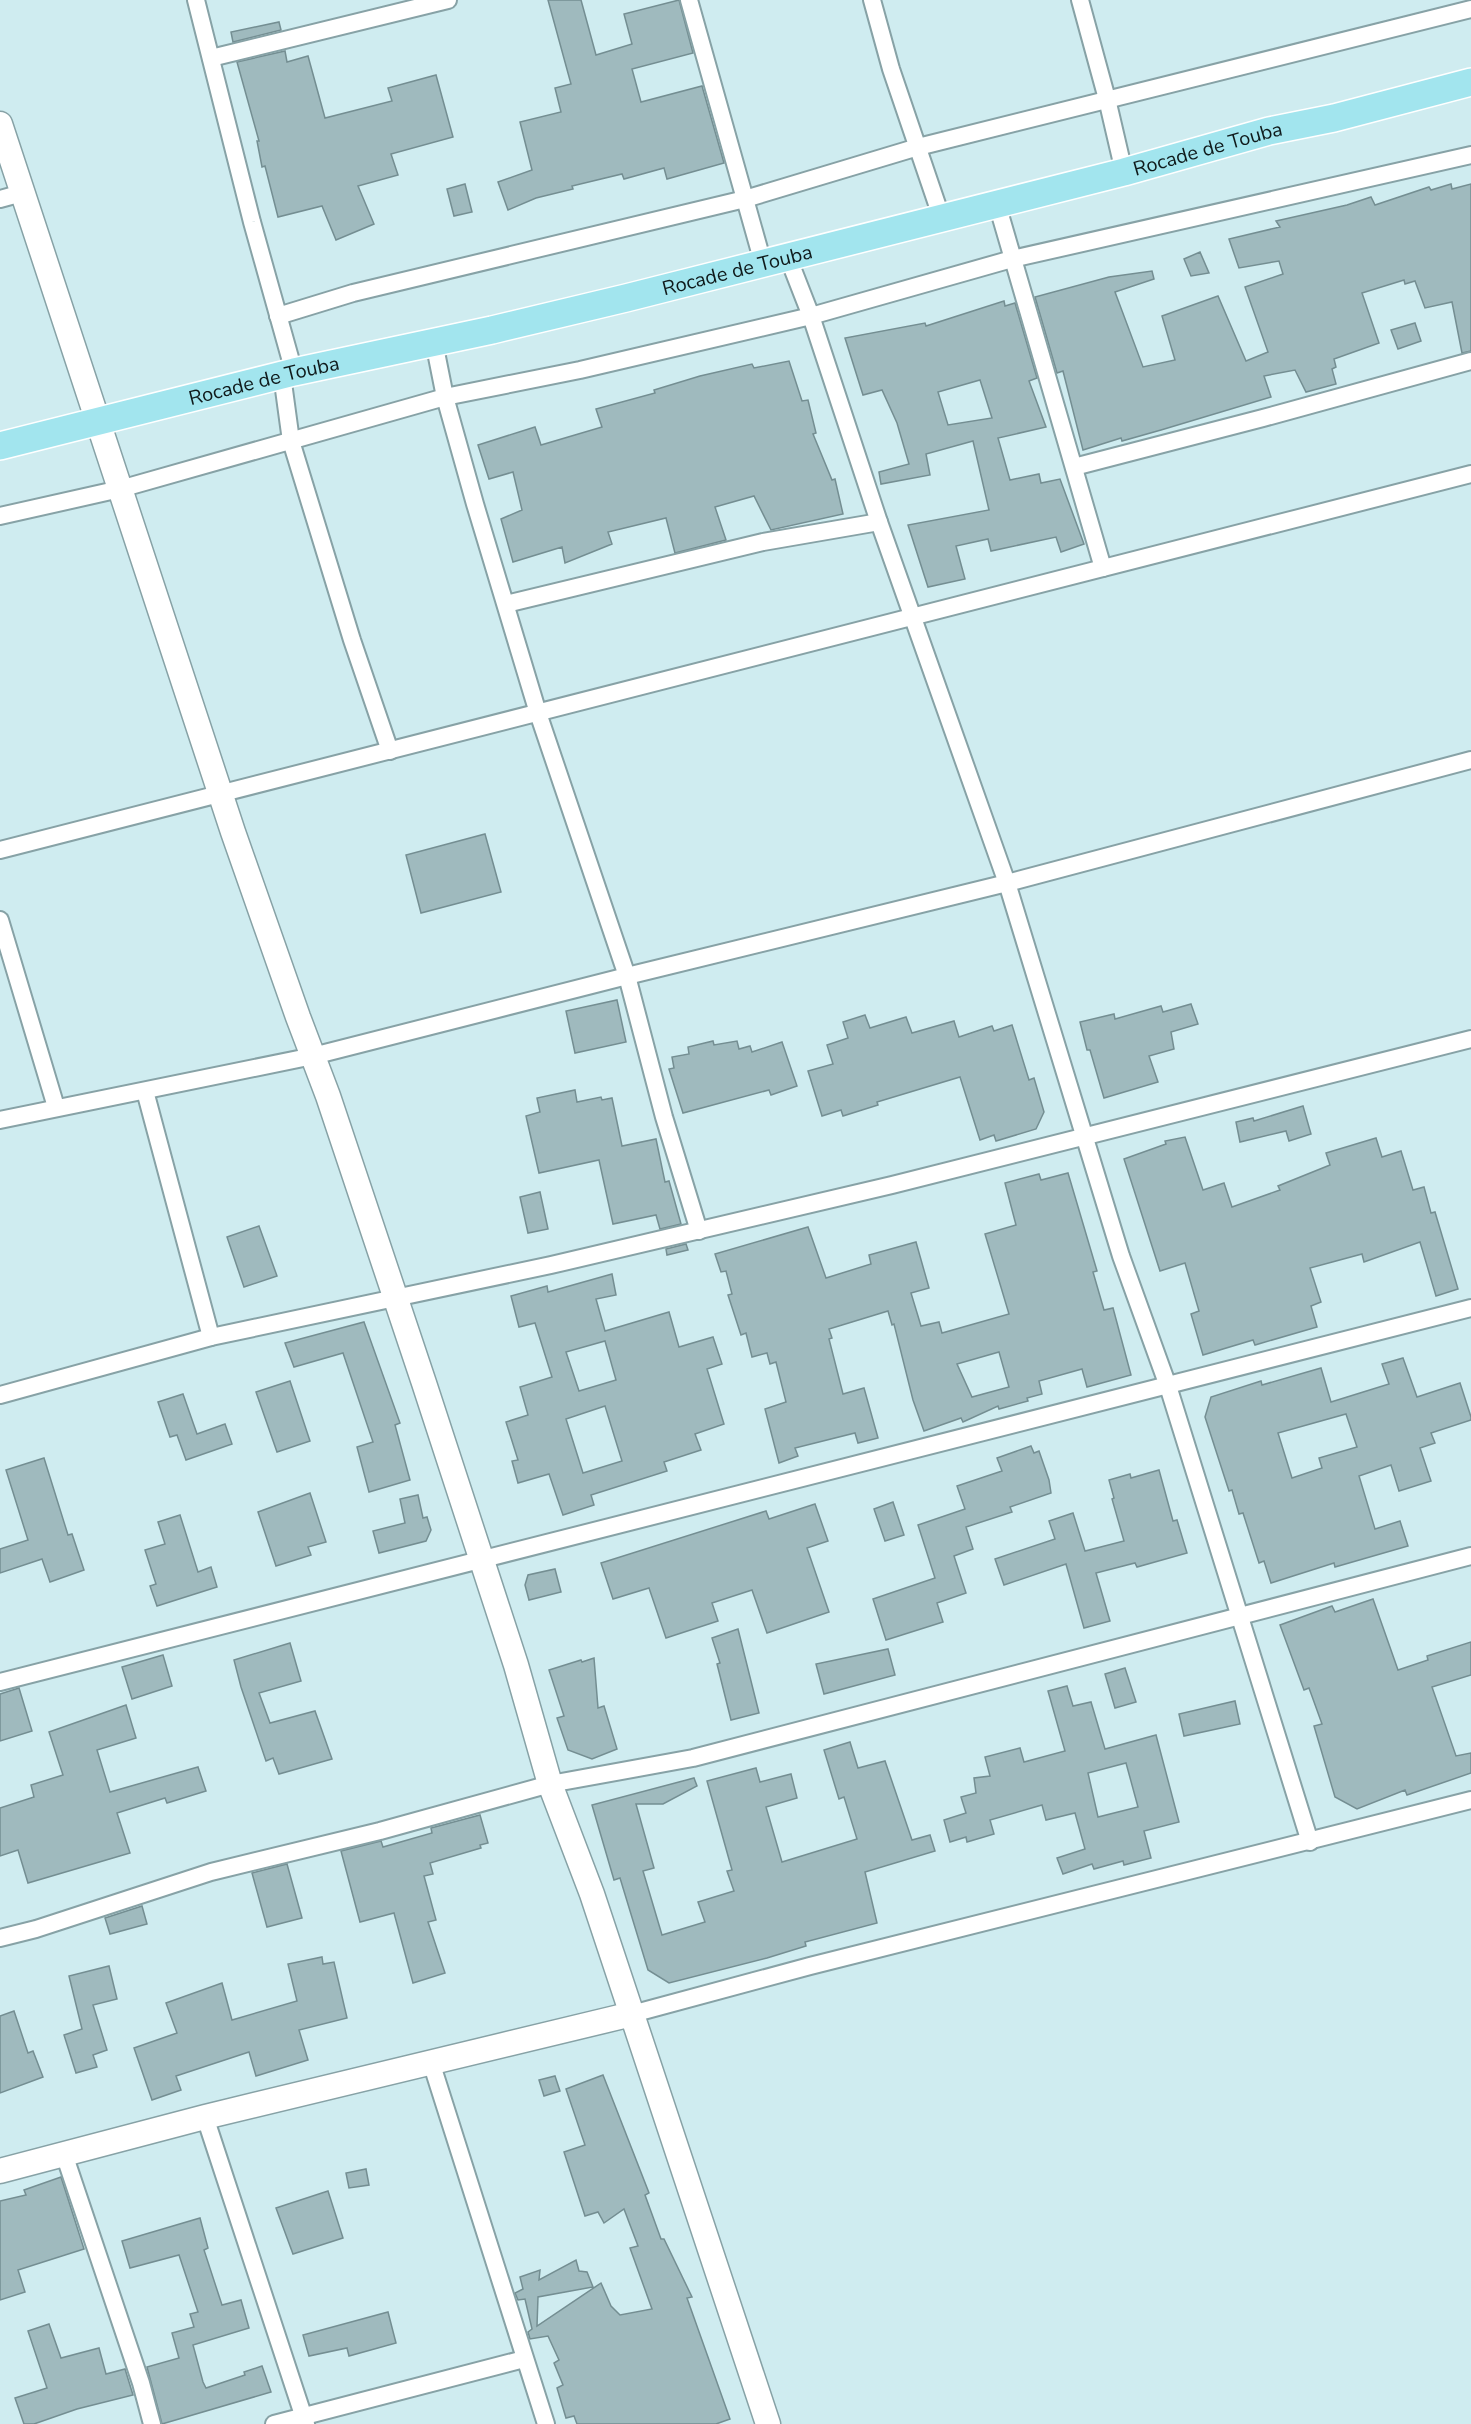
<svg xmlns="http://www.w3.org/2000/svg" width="1471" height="2424" viewBox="0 0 1471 2424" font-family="'Nunito Sans',sans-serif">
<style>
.building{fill:#9fbabe;stroke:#748e92;stroke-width:1.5;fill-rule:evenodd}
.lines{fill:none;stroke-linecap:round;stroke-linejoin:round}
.street-casing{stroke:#87a2a6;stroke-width:20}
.secondary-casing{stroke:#87a2a6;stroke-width:27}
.primary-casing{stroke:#fff;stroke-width:30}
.street{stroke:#fff;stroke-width:16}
.secondary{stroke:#fff;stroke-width:24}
.primary{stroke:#a2e5ee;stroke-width:27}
.labels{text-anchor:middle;stroke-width:4.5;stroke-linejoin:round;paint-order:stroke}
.street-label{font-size:20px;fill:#0f1a1b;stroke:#cfecf0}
</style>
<rect width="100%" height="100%" fill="#cfecf0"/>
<g class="building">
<polygon points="548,0 581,0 596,55 632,44 624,14 679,0 693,53 632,69 641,102 702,86 724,163 667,179 664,168 624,179 622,174 572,186 573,189 536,198 508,210 498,182 532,170 520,122 561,112 555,88 571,84"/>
<polygon points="279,22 281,30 233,42 231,32"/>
<polygon points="285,51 287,62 308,56 325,118 392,101 388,88 436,75 453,137 391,154 398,175 358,186 374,224 336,240 322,206 278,217 265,166 262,167 257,141 259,141 237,62"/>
<polygon points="465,184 472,212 454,216 447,189"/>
<polygon points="1451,184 1452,189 1471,184 1471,351 1462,353 1452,302 1425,308 1415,281 1405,284 1404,280 1362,293 1379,343 1334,359 1336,367 1332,369 1336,384 1306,392 1295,370 1264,376 1271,397 1161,430 1122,441 1121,438 1083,450 1063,371 1057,373 1035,297 1109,277 1152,271 1154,279 1115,292 1143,367 1175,360 1162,316 1218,296 1246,361 1268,352 1245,287 1283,274 1279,261 1239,268 1229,239 1280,227 1276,221 1347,205 1371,197 1375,205 1429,187 1431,190"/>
<polygon points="1200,252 1209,273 1191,276 1184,259"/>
<path d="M 1004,301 L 1005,306 L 1015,303 L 1037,378 L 1029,381 L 1046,427 L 998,438 L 1010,480 L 1039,474 L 1041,483 L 1060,479 L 1084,544 L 1061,552 L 1056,537 L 991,551 L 988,539 L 956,546 L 965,579 L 928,587 L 908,525 L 989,510 L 973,441 L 926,454 L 930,475 L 881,484 L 879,472 L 909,464 L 897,423 L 882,390 L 863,395 L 845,338 L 925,323 L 926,326 ZM 980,380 L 992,418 L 948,425 L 938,392 Z"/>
<polygon points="1415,323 1421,341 1398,349 1391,330"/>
<polygon points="789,361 802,401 808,400 816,433 813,434 832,480 835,479 843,514 771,530 754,496 715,507 726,540 675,553 666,518 608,532 612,544 565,563 562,547 513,562 501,519 522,510 513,472 489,479 478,445 535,427 541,445 602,427 596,409 655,393 654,390 700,376 752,364 754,368"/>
<polygon points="485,834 501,892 421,913 406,855"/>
<polygon points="617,1000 626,1042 575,1053 566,1011"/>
<polygon points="1191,1004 1198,1024 1171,1032 1174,1049 1149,1056 1158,1082 1104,1098 1090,1050 1087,1050 1080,1022 1114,1014 1115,1019 1161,1006 1163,1012"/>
<polygon points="865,1015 870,1028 906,1017 912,1033 954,1021 959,1037 992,1026 994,1031 1012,1025 1029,1080 1034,1078 1044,1112 1036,1129 996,1141 994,1135 980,1140 960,1077 877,1102 878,1105 843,1116 841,1110 822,1116 808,1071 833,1064 827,1045 848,1038 843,1022"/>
<polygon points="713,1041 714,1045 737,1041 739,1049 750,1046 752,1052 782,1042 797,1086 771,1095 769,1090 683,1113 669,1069 674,1068 672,1057 689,1054 688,1047"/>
<polygon points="575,1090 577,1102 601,1097 602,1100 612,1098 622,1146 656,1139 665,1182 669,1181 681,1224 660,1229 656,1215 613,1224 599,1160 539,1173 526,1116 540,1112 537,1098"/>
<polygon points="1303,1106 1311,1134 1289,1141 1286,1131 1240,1142 1236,1122 1253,1118 1254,1121"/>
<polygon points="1185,1137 1203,1190 1224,1183 1232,1207 1280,1190 1278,1186 1330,1165 1326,1153 1376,1138 1382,1157 1401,1151 1413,1190 1424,1187 1431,1213 1435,1212 1458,1289 1436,1296 1420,1242 1364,1262 1362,1254 1310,1268 1321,1302 1311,1306 1317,1327 1255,1345 1253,1340 1203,1355 1191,1314 1199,1311 1185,1263 1160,1271 1124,1159 1166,1144 1165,1141"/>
<path d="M 1068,1173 L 1097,1271 L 1093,1272 L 1104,1310 L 1113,1308 L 1131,1375 L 1087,1387 L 1082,1369 L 1039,1381 L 1042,1394 L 1027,1398 L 1028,1401 L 999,1409 L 998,1406 L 963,1422 L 961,1418 L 924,1431 L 913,1400 L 894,1324 L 892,1325 L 888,1311 L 829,1329 L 832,1338 L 829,1339 L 843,1394 L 864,1388 L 878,1438 L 858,1443 L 855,1433 L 795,1448 L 798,1456 L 779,1463 L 765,1409 L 786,1402 L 776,1362 L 770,1364 L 767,1353 L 752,1357 L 746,1333 L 741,1335 L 728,1295 L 732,1294 L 726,1271 L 721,1272 L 715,1254 L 808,1227 L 826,1278 L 871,1264 L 869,1255 L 916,1242 L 929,1288 L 911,1293 L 921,1326 L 939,1322 L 942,1333 L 1009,1314 L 985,1234 L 1016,1225 L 1005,1183 L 1039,1174 L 1041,1180 ZM 999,1352 L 1009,1387 L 972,1397 L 957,1364 Z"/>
<polygon points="540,1192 548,1229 528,1233 520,1197"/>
<polygon points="259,1226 277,1276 244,1287 227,1237"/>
<polygon points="686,1244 688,1250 667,1255 666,1249"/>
<path d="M 612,1274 L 616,1295 L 596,1299 L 605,1331 L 669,1312 L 679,1347 L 713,1337 L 722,1364 L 707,1369 L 724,1424 L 695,1434 L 701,1450 L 664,1462 L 667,1471 L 591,1495 L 594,1505 L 563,1515 L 549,1474 L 518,1483 L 512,1461 L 518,1460 L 506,1422 L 528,1415 L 520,1387 L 552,1377 L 535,1323 L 519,1327 L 511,1296 L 547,1286 L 548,1292 ZM 605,1341 L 616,1380 L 579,1391 L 566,1352 ZM 605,1406 L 622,1461 L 583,1473 L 566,1419 Z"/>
<polygon points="364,1322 400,1423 395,1425 410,1480 369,1492 357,1447 373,1442 343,1353 294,1367 285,1343"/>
<path d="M 1403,1358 L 1417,1397 L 1460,1383 L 1471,1417 L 1471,1420 L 1431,1433 L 1435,1443 L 1420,1448 L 1431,1481 L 1399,1491 L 1391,1465 L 1359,1476 L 1375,1529 L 1400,1521 L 1408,1546 L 1335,1567 L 1334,1563 L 1271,1583 L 1264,1561 L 1259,1563 L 1243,1513 L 1239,1514 L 1232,1490 L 1229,1491 L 1205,1417 L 1211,1397 L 1261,1381 L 1262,1385 L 1321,1368 L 1331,1402 L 1389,1384 L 1382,1364 ZM 1346,1414 L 1357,1447 L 1319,1458 L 1322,1468 L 1292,1478 L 1278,1433 Z"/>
<polygon points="290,1381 310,1441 277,1452 256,1392"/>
<polygon points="183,1394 197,1434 225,1424 232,1444 186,1460 177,1435 170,1437 158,1402"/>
<polygon points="1031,1446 1034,1453 1039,1451 1049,1480 1051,1493 1010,1507 1012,1512 966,1527 973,1549 954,1556 966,1593 937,1603 943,1622 886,1640 873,1599 935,1578 918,1525 965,1509 957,1486 1002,1471 997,1458"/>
<polygon points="44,1458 68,1535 72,1534 84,1570 50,1582 42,1559 0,1573 0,1549 28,1540 6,1470"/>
<polygon points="1159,1470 1173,1521 1177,1520 1187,1553 1137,1567 1135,1563 1096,1573 1110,1621 1084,1628 1066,1564 1004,1585 995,1559 1055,1539 1049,1521 1073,1513 1085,1551 1124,1541 1112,1499 1114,1498 1109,1480 1130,1474 1131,1478"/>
<polygon points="310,1493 326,1542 308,1547 311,1555 276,1566 258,1512"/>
<polygon points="418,1495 423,1518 427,1517 431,1530 426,1541 379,1553 373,1531 405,1523 400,1499"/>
<polygon points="893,1502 904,1535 885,1541 874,1509"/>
<polygon points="815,1504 828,1541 807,1548 829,1612 767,1633 752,1590 712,1603 718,1621 666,1638 649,1588 613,1599 601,1563 766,1511 769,1519"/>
<polygon points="180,1515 198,1572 211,1567 217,1587 157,1606 150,1586 156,1584 145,1550 165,1544 158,1522"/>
<polygon points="555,1569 561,1592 529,1600 525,1585 528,1575"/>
<polygon points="1373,1599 1398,1670 1428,1660 1427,1656 1471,1642 1471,1675 1432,1687 1456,1756 1471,1753 1471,1773 1407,1795 1405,1790 1357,1809 1335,1797 1314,1726 1322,1724 1309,1688 1304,1690 1280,1625 1332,1606 1335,1612"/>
<polygon points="738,1629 759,1713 731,1720 717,1664 720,1663 712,1638"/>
<polygon points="290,1643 301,1681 259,1693 270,1723 315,1711 332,1759 279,1774 273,1758 266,1761 241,1687 234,1660"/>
<polygon points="888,1649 895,1675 824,1694 816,1664"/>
<polygon points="163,1655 172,1686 132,1699 122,1667"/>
<polygon points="594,1658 598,1708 604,1706 617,1749 592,1759 568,1750 557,1718 564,1716 549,1670 581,1660 582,1662"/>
<polygon points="1125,1668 1136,1702 1115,1708 1105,1674"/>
<path d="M 1067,1686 L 1073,1706 L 1091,1702 L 1105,1749 L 1156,1735 L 1179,1822 L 1144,1831 L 1151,1858 L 1124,1865 L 1123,1861 L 1094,1869 L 1092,1864 L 1063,1874 L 1057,1858 L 1085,1849 L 1075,1813 L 1046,1820 L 1042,1805 L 990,1820 L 994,1834 L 967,1842 L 966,1837 L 950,1842 L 944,1820 L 966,1813 L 961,1797 L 976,1793 L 974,1778 L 990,1776 L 985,1757 L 1020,1748 L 1024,1762 L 1065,1751 L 1048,1691 ZM 1126,1763 L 1138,1807 L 1098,1817 L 1088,1773 Z"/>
<polygon points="19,1688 32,1731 0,1741 0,1694"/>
<polygon points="1235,1701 1240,1724 1184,1736 1179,1714"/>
<polygon points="126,1705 136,1738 97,1750 110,1792 198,1767 206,1791 167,1803 165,1798 117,1813 130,1853 28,1883 18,1850 0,1856 0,1808 34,1797 31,1785 63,1775 49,1732"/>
<polygon points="850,1742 858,1768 885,1761 912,1840 930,1835 935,1851 865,1872 877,1923 805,1942 806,1946 767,1958 669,1983 648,1970 620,1878 614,1880 592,1805 694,1778 697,1786 663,1804 636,1804 654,1868 643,1871 662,1935 705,1922 698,1902 734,1891 727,1871 732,1870 707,1781 756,1768 760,1782 791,1774 797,1798 766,1807 782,1862 857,1839 844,1797 839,1799 824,1750"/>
<polygon points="480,1815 488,1843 480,1845 481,1848 430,1863 433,1874 424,1876 436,1920 428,1922 445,1973 413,1983 394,1913 360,1922 341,1851 381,1841 383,1847 432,1833 431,1828"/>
<polygon points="287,1864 302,1918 267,1927 252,1873"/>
<polygon points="142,1906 147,1924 110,1934 105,1918"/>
<polygon points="322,1957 323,1964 334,1962 347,2018 299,2030 308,2060 256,2076 249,2052 176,2076 181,2090 152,2100 134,2048 177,2033 166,2003 222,1983 232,2020 297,2001 288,1964"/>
<polygon points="109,1966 117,1999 93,2005 107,2050 93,2055 97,2067 76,2073 64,2035 82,2029 69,1976"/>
<polygon points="14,2011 28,2053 33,2051 43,2077 0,2093 0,2016"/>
<polygon points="603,2075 649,2193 645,2195 661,2239 664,2239 692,2297 687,2298 730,2419 716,2424 577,2424 574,2416 566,2418 557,2388 563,2385 554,2363 559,2360 548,2336 530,2339 528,2332 532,2329 525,2299 518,2300 515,2293 523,2289 520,2277 540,2270 539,2280 576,2260 579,2271 587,2272 593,2287 538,2297 537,2326 601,2283 611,2306 620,2315 652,2309 630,2248 638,2246 624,2209 604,2223 598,2212 585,2216 564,2152 585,2145 566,2089"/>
<polygon points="555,2076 560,2091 544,2096 539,2080"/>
<polygon points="366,2169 369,2185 349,2188 346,2173"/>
<polygon points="61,2177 84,2249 18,2270 25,2292 0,2300 0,2201 26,2195 24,2190"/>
<polygon points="328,2191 343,2238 293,2254 276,2208"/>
<polygon points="200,2218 208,2248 204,2250 222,2305 241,2300 249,2328 193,2345 203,2382 206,2388 245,2375 244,2372 262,2366 271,2392 162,2424 147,2367 179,2358 172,2333 194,2327 190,2314 198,2312 179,2255 130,2268 122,2241"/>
<polygon points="388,2312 396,2343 349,2356 347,2348 309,2356 303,2335"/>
<polygon points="49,2324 61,2358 99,2348 106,2374 125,2369 133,2395 77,2409 34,2424 24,2424 15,2398 47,2388 28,2331"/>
</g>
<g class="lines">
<defs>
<g id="street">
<polyline points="196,0 252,222 294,372"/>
<polyline points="689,0 763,263"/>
<polyline points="872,0 891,69 942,219"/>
<polyline points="1080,0 1107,99 1124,172"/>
<polyline points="211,58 448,0"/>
<polyline points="0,199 22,193"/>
<polyline points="997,204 1103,568"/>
<polyline points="788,257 811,316 879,522 1007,883 1121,1256 1168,1386 1310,1842"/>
<polyline points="278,316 353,293 745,199 918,147 1471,9"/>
<polyline points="434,342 445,397 475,504 538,713 627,976 664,1117 699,1231"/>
<polyline points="282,375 291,441 352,640 390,751"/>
<polyline points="1074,467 1263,418 1471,361"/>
<polyline points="0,516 120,489 445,397 580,370 811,316 1012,259 1471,155"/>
<polyline points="506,604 763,542 879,522"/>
<polyline points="0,850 1471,474"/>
<polyline points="0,920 56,1107"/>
<polyline points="145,1091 211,1337"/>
<polyline points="0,1120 313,1056 627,976 1007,883 1471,760"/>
<polyline points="0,1395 211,1337 551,1265 892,1185 1471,1039"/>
<polyline points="0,1682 1471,1308"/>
<polyline points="0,1938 36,1929 211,1872 380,1831 550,1784 693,1758 1471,1556"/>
<polyline points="632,2014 810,1966 1471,1800"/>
<polyline points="431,2062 546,2424"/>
<polyline points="205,2117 306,2424"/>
<polyline points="64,2154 141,2383 152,2424"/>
<polyline points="274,2424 524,2359"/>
</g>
<g id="secondary">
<polyline points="0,124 233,832 298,1017 328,1096 424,1383 516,1665 550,1784 592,1894 768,2424"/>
<polyline points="0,2171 205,2117 632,2014"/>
</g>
<g id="primary">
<path id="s1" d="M 0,446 L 294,372 L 492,330 L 626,298 L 1124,172 L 1269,131 L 1334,118 L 1471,82"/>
</g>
</defs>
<use href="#street" class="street-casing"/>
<use href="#secondary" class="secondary-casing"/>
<use href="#primary" class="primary-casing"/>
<use href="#street" class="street"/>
<use href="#secondary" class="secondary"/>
<use href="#primary" class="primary"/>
</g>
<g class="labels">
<g class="street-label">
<text dy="7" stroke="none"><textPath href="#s1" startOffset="1244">Rocade de Touba</textPath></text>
<text dy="7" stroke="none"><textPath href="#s1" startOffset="758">Rocade de Touba</textPath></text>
<text dy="7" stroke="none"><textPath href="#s1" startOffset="272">Rocade de Touba</textPath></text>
</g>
</g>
</svg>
